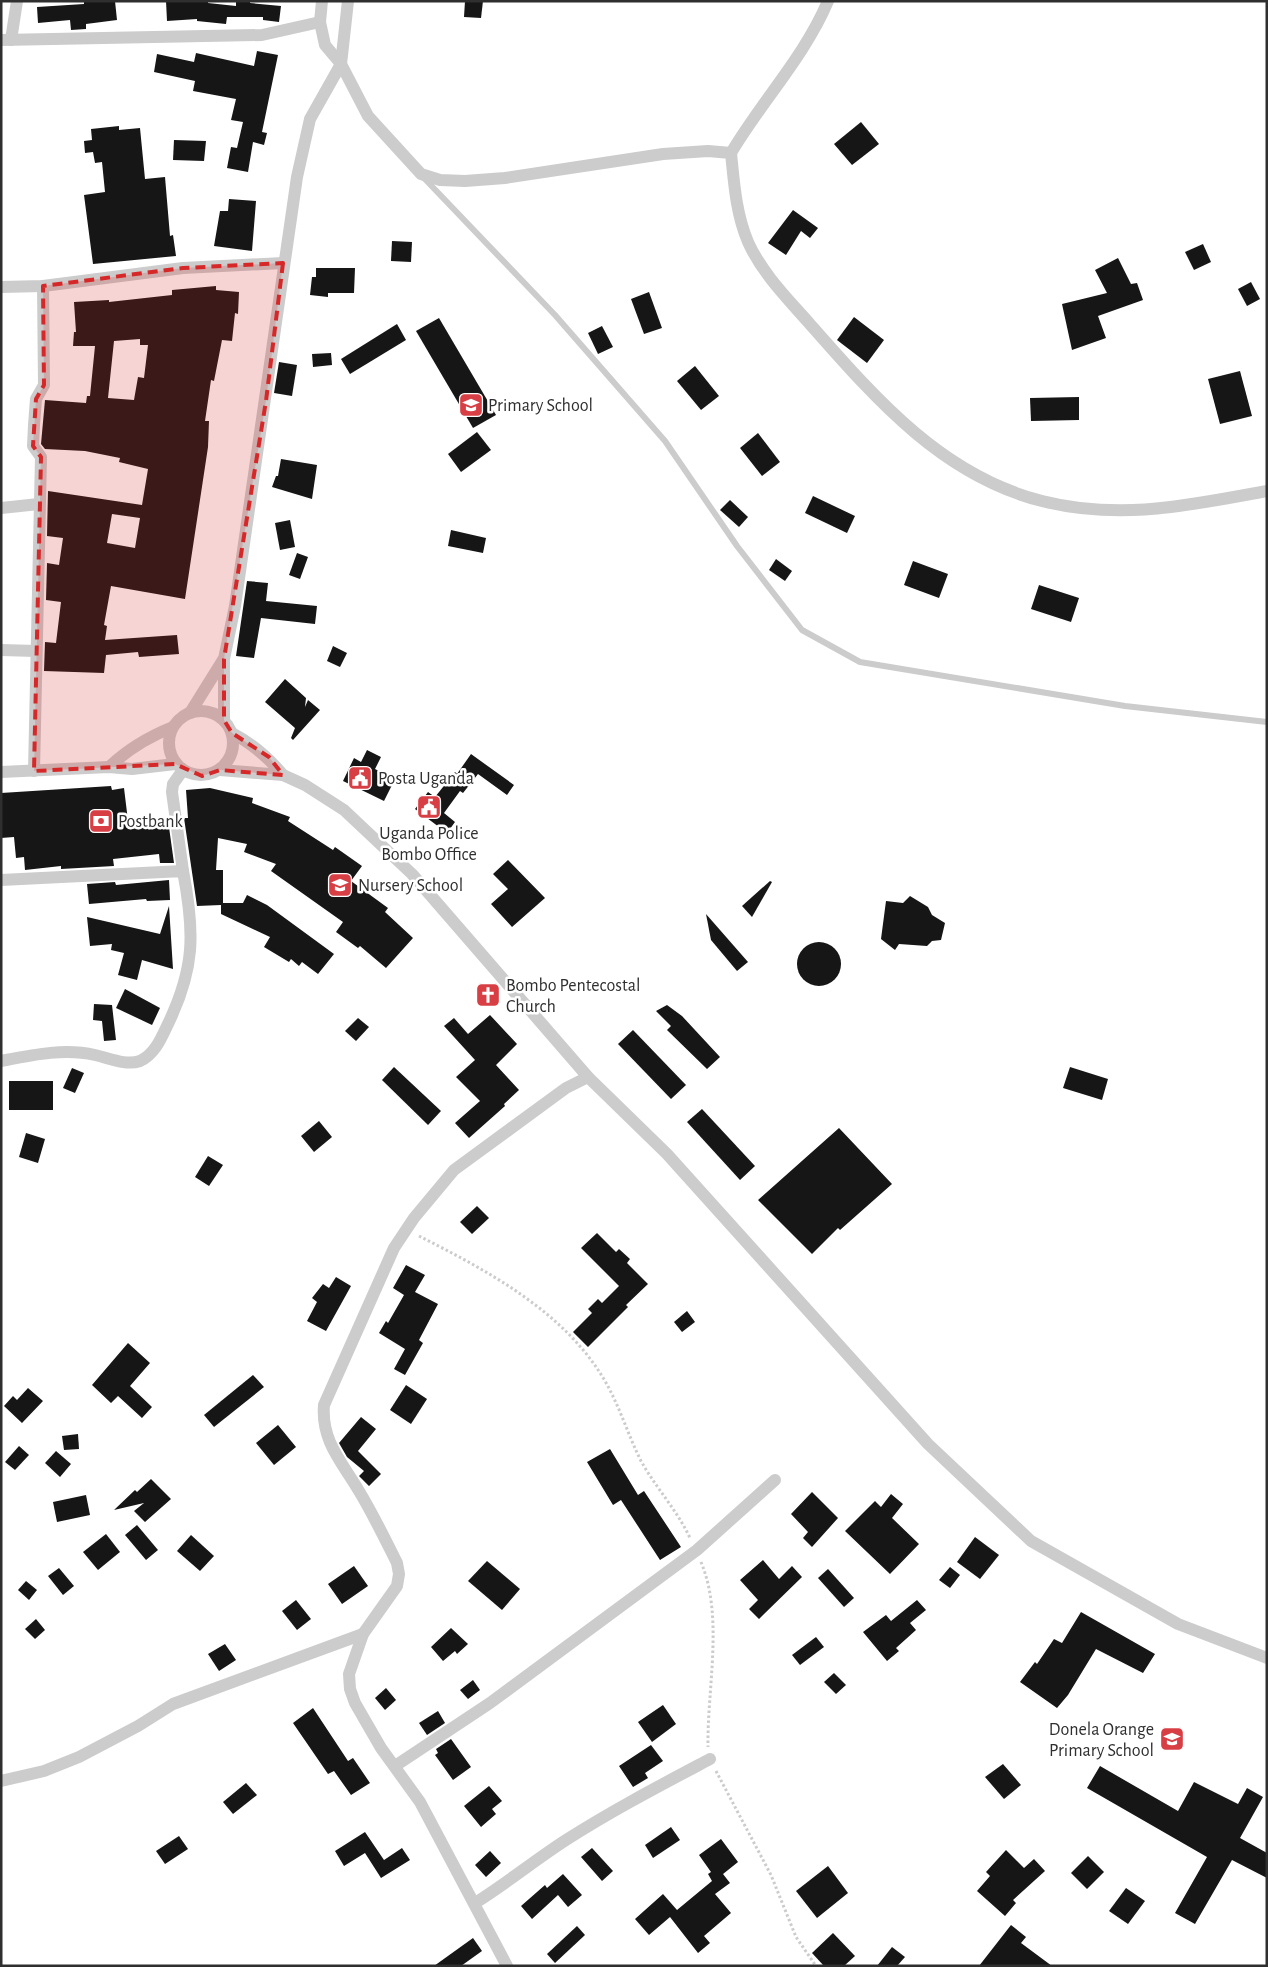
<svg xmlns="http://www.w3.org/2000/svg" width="1268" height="1967" viewBox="0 0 1268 1967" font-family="'Alegreya Sans',sans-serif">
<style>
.building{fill:#161616;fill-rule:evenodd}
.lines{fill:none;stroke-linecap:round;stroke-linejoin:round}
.path{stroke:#ccc;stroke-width:3;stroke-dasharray:2.5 2.5;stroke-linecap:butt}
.service{stroke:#ccc;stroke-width:6}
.minor{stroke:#ccc;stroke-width:12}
.marked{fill:#d62828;fill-opacity:0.2;stroke:#d62828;stroke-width:4;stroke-dasharray:10 6;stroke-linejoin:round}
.labels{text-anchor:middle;stroke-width:5;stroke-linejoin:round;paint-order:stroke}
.poi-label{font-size:18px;fill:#2f2f2f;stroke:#fff;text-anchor:start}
</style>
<rect width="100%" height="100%" fill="#fff"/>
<g class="building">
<polygon points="84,1 115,1 117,20 86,24 86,29 71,30 70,20 38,23 37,7 84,4"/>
<polygon points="166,1 208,1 208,3 236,6 236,1 250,1 250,3 281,6 279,22 263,20 263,17 227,17 226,24 197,21 197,19 167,21"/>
<polygon points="465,1 483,1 481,18 464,17"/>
<polygon points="257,51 278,55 262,132 267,133 264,145 253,142 248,172 227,168 231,147 237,148 243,122 231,120 236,99 193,91 195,81 154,72 157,54 194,62 196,53 254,66"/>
<polygon points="861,122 879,144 852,165 834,144"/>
<polygon points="119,126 119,130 140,128 145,179 165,177 170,236 173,235 176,256 93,264 84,195 105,192 102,162 95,163 93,152 85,153 84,141 92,140 91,129"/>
<polygon points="174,140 206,141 204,161 173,160"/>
<polygon points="229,199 256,201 252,251 214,246 220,211 228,211"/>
<polygon points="793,210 818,228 810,238 801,231 786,255 768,243"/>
<polygon points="392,241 412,242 411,262 391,261"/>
<polygon points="1203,244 1211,262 1194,270 1185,252"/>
<polygon points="1118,258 1131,284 1137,283 1143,300 1098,316 1106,338 1072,350 1062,304 1107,293 1095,270"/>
<polygon points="316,268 355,268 354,293 328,293 328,297 310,295 312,277 316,277"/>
<polygon points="1251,282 1260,299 1247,306 1238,289"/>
<path d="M 216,286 L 216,290 L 239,292 L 238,314 L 235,313 L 232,341 L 222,340 L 214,381 L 211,380 L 205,421 L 209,421 L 208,447 L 185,599 L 111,586 L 104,625 L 107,626 L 105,640 L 177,635 L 179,654 L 139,657 L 138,652 L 106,655 L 104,673 L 44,671 L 45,642 L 56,643 L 61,602 L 46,600 L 47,563 L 59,565 L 63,538 L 47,536 L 48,491 L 142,505 L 148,469 L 119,462 L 120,458 L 85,451 L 45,449 L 41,444 L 45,400 L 86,403 L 87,396 L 90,396 L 95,346 L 73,346 L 74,332 L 76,332 L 74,302 L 109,300 L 109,302 L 172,295 L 172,290 ZM 140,339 L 140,345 L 148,345 L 144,378 L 138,377 L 134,400 L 108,398 L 114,341 ZM 112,514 L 140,518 L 135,548 L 107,543 Z"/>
<polygon points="649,292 662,328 644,334 631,299"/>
<polygon points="854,317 884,340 867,363 837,340"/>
<polygon points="439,318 496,415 473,428 416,331"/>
<polygon points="397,324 406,340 350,374 341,359"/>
<polygon points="602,326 613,347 598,354 588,333"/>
<polygon points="331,353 332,365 313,367 312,354"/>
<polygon points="279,362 297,365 292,396 274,393"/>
<polygon points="695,366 719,396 701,410 677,381"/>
<polygon points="1240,371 1252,416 1220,424 1208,379"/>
<polygon points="1079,397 1079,420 1031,421 1030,398"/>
<polygon points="477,432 491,450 461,472 448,454"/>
<polygon points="758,433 780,462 762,476 740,448"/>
<polygon points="281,459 317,465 312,499 272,487 276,476 278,476"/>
<polygon points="813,496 855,516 847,533 805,513"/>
<polygon points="730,500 748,517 739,527 720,510"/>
<polygon points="290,520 295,547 280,550 275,523"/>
<polygon points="451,530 486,538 483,553 448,546"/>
<polygon points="297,553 308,557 300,579 289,575"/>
<polygon points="776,559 792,571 785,581 769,570"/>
<polygon points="913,561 948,574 939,598 904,585"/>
<polygon points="247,581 268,583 266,601 317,606 315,624 261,618 254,658 236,656"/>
<polygon points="1039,585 1079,598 1071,622 1031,609"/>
<polygon points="333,646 347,653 340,667 327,661"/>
<polygon points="285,679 306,698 305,707 308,700 320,710 293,740 291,738 295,728 265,702"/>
<polygon points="367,750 381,757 375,769 395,779 384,801 343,781 354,758 361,762"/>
<polygon points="471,754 514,785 507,795 478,774 463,793 460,791 444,813 455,822 447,833 415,809 428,792 435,797 455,772 457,774"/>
<polygon points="111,786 112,790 124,788 129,829 156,826 155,822 168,820 174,863 160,863 159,854 113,859 114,866 61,869 61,866 25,870 24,857 16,858 14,837 1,838 1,793"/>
<polygon points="210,788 253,798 252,803 290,817 288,821 333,850 335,847 362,866 351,881 388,908 385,912 413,938 386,968 360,946 358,948 336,932 343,922 271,871 276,864 244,852 247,844 218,838 216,870 223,870 223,903 243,903 247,895 267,905 334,954 318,974 302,962 299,966 291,959 289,962 264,947 270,937 221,914 221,905 197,906 184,818 188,818 186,790"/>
<polygon points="508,860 545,898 512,927 491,904 508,889 493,874"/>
<polygon points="169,880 170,900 147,901 146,899 89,904 87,884 115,882 116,885"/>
<polygon points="770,881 772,882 752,917 742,906"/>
<polygon points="910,896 928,907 932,915 945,923 941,940 932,941 927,946 899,944 895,950 881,939 886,901 903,903"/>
<polygon points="169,906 173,969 142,960 137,980 118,975 124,953 111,950 112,944 90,946 87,917 160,934"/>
<polygon points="706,914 748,962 737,971 711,940"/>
<circle cx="819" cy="964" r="22"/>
<polygon points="125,989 160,1008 152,1025 116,1008"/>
<polygon points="94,1004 112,1005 116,1040 104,1041 102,1021 93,1020"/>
<polygon points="667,1005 682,1016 720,1057 707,1069 667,1030 671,1026 656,1011"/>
<polygon points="490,1015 517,1044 496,1065 519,1090 504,1104 505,1106 469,1138 455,1123 480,1101 456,1077 475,1060 444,1026 454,1018 468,1034"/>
<polygon points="358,1018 369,1027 356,1041 345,1031"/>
<polygon points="633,1030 686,1085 671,1099 618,1044"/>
<polygon points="394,1067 441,1111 428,1125 382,1080"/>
<polygon points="1070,1067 1108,1079 1102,1100 1063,1088"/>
<polygon points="72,1068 84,1073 75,1093 63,1088"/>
<rect x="9" y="1081" width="44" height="29"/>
<polygon points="702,1109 755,1166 740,1180 687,1122"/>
<polygon points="319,1121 332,1137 314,1152 301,1136"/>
<polygon points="839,1128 892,1184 840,1230 838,1228 812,1254 758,1200"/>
<polygon points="26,1133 45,1139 38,1163 19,1157"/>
<polygon points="208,1156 223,1165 209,1186 195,1177"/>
<polygon points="477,1206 489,1218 472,1234 460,1222"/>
<polygon points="597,1233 616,1252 619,1249 630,1259 627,1263 648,1284 626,1305 628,1307 588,1347 573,1332 592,1313 588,1309 598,1299 602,1303 619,1286 581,1248"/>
<polygon points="406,1265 425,1275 415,1292 438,1304 419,1340 423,1343 405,1375 394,1369 405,1349 379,1333 386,1321 388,1323 404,1295 393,1288"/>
<polygon points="336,1277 351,1286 326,1331 307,1321 317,1302 312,1298 323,1284 329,1288"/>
<polygon points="687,1311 695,1322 682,1332 674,1322"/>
<polygon points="128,1343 150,1363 130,1386 152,1407 142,1418 118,1396 111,1403 92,1385"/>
<polygon points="253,1375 264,1387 214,1427 204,1415"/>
<polygon points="406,1385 427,1399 411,1424 390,1410"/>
<polygon points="28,1388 43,1401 22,1423 4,1406 13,1396 17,1400"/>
<polygon points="361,1417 376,1429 358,1451 381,1474 369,1486 359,1476 364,1471 347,1457 339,1443"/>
<polygon points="278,1425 296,1447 274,1465 256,1443"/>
<polygon points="78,1434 79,1449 64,1450 62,1436"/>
<polygon points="19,1446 29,1455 15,1470 5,1462"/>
<polygon points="610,1449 638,1495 644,1491 681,1547 660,1560 621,1500 613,1505 587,1462"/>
<polygon points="56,1451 71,1464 60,1477 45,1463"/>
<polygon points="151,1479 171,1499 145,1522 134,1511 144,1503 114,1510 135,1490 137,1492"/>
<polygon points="812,1492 838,1518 812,1547 803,1538 808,1532 791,1514"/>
<polygon points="891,1494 903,1504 892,1518 919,1544 890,1574 845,1531 875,1501 881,1507"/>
<polygon points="86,1495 90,1515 57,1522 53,1502"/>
<polygon points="137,1525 158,1550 146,1560 125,1535"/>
<polygon points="106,1534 120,1552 98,1570 83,1552"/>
<polygon points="191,1535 214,1556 200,1571 177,1551"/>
<polygon points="975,1537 999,1555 980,1579 957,1562"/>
<polygon points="763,1560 779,1579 792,1566 802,1577 759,1619 749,1609 758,1600 740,1580"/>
<polygon points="487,1561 520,1589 502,1610 468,1581"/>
<polygon points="354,1566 368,1586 342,1604 328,1584"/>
<polygon points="950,1567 960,1575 950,1588 939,1580"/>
<polygon points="59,1568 74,1586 63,1595 48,1576"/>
<polygon points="828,1569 854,1598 844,1607 818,1578"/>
<polygon points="26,1581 37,1590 29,1600 18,1590"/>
<polygon points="296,1600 311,1619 297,1630 282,1611"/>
<polygon points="917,1600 926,1610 910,1623 916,1630 896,1648 899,1651 887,1661 863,1632 886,1615 891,1621"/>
<polygon points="1081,1612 1155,1654 1143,1673 1096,1649 1068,1695 1057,1708 1020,1682 1035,1662 1037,1664 1054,1639 1062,1643"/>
<polygon points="36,1619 45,1630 35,1639 25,1629"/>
<polygon points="451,1628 468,1644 457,1654 455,1651 443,1661 431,1647"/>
<polygon points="816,1637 824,1647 800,1665 792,1655"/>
<polygon points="225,1644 236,1660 219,1671 208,1654"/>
<polygon points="834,1673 846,1685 836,1694 824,1682"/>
<polygon points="473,1680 480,1690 468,1699 460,1690"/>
<polygon points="386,1688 396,1700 385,1710 375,1698"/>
<polygon points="663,1705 676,1724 652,1742 638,1722"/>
<polygon points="313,1708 348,1761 353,1758 370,1783 351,1795 334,1771 328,1774 293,1723"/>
<polygon points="438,1711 445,1723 427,1735 419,1723"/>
<polygon points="451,1739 471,1767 453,1780 435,1755 438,1753 436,1749"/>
<polygon points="651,1745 663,1761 645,1773 648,1778 633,1787 619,1766"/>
<polygon points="1003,1764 1021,1785 1004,1799 985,1777"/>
<polygon points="1100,1766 1178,1811 1194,1782 1238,1804 1247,1788 1263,1797 1240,1838 1267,1853 1267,1878 1232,1860 1195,1924 1175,1913 1207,1857 1087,1788"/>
<polygon points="246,1783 257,1795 233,1814 223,1802"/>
<polygon points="489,1786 502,1801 492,1809 496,1814 481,1827 464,1806"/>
<polygon points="671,1827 680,1840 653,1858 645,1845"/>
<polygon points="365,1832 384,1860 402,1848 410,1860 381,1878 365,1853 344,1866 335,1851"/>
<polygon points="179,1836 188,1849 165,1864 156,1851"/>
<polygon points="721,1839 738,1862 723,1874 730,1883 715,1894 731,1913 704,1936 710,1943 698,1953 670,1917 649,1935 635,1919 663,1894 677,1910 712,1881 708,1874 711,1872 699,1855"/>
<polygon points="592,1848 613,1871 602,1881 581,1857"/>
<polygon points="1006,1850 1024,1868 1034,1859 1045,1871 1013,1900 1016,1903 1005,1916 977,1891 990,1876 986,1872"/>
<polygon points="490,1851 501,1863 486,1877 475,1865"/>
<polygon points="1088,1856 1104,1872 1087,1889 1071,1873"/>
<polygon points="828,1866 848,1893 817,1918 796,1891"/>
<polygon points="563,1874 582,1895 568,1907 558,1895 532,1919 521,1906 545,1885 547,1888"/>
<polygon points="1126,1888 1145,1901 1128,1924 1109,1911"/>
<polygon points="1011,1925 1026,1937 1021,1943 1052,1966 979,1966"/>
<polygon points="577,1926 585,1935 555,1963 547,1954"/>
<polygon points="833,1933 855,1956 844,1966 824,1966 812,1953"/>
<polygon points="473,1938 482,1951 461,1966 434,1966"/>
<polygon points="892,1947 905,1957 897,1966 877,1966"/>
</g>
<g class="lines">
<g class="path">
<path d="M 419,1236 C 488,1271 565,1312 605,1381 C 620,1407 628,1435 641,1461 C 656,1488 677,1510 690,1538"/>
<path d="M 701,1562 C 724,1617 707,1688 708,1747"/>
<polyline points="716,1771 771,1875 796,1937 816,1966"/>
</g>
<polyline class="service" points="423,177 555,315 665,441 737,546 802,630 860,662 1125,706 1267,722"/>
<g class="minor">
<path d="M 322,1 L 320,22 L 325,45 L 341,64 L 368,116 L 421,174 L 440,180 L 465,181 L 505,178 L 663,154 L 708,151 L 731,153 C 734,183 736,214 748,242 C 762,273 787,298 809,323 C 875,398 942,476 1042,501 C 1122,521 1189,505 1267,491"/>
<polyline points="1,40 262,35 320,22"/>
<polyline points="11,40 17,1"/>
<path d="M 731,153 C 761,102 805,56 828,1"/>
<polyline points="1,287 43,286 183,268 283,263"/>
<polyline points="1,508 39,504"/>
<polyline points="1,650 36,651"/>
<circle cx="201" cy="743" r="32"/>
<polyline points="190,713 223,660"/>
<polyline points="224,720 224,659 235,606 297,177 310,119 341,64 348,1"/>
<path d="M 232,733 C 253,744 268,757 283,775"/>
<path d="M 109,767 C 128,749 148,737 173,727"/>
<polyline points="183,770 173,784 172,792 183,871"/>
<polyline points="220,770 283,775 305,785 344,810 412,874 588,1077 667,1154 928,1444 1031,1541 1178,1624 1267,1658"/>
<polyline points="34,771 41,457 33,446 34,425 36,399 44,385 43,286"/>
<polyline points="1,772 109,767 132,769 175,764"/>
<path d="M 1,880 L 183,871 C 195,933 195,969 167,1026 C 161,1039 154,1055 140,1061 C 126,1066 109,1058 95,1055 C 64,1048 32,1055 1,1061"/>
<polyline points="395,1766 490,1703 697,1550 775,1480"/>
<polyline points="1,1781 44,1771 79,1757 138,1726 173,1704 363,1634"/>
<path d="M 475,1903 C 507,1883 535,1860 566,1840 C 613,1810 661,1785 710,1759"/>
<path d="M 507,1966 L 420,1802 L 381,1748 L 355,1703 L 350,1689 L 349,1674 L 363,1634 L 397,1586 L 399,1574 L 397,1563 C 385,1539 373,1514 359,1491 C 342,1462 321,1441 324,1405 L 394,1248 L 414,1218 L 454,1170 L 566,1088 L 588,1077"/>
</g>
</g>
<path class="marked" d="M 283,263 L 266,401 L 224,659 L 224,720 L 232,733 L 269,757 L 283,775 L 220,770 L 202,776 L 175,764 L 34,771 L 41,457 L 33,446 L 36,399 L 44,385 L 43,286 L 183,268 Z"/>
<defs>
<symbol id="school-square" viewBox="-11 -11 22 22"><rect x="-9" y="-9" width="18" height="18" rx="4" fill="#d73f45" stroke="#fff"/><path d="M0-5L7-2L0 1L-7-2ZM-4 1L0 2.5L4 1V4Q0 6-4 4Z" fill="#fff"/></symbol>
<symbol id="civic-square" viewBox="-11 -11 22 22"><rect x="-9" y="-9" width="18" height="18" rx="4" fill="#d73f45" stroke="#fff"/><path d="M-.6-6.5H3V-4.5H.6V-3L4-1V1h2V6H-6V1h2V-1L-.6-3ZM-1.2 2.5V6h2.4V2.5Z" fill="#fff"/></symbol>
<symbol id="bank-square" viewBox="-11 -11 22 22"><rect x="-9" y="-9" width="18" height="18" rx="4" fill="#d73f45" stroke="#fff"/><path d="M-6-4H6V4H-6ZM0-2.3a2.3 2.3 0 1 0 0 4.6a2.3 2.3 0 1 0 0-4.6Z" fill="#fff"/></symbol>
<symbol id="church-square" viewBox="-11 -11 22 22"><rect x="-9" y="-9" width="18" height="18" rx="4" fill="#d73f45" stroke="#fff"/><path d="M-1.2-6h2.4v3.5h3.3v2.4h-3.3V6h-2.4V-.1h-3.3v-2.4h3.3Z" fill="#fff"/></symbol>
</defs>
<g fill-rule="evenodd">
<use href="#school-square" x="457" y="391" width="28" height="28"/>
<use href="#civic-square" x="346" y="764" width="28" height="28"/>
<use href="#civic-square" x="415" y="793" width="28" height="28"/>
<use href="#bank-square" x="87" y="807" width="28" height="28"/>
<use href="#school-square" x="326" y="871" width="28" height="28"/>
<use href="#church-square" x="474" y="981" width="28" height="28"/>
<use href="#school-square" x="1158" y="1725" width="28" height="28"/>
</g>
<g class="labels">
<g class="poi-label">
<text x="488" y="411">Primary School</text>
<text x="378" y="784">Posta Uganda</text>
<text x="118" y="827">Postbank</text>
<text x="429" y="839" text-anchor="middle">Uganda Police<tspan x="429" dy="21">Bombo Office</tspan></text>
<text x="358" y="891">Nursery School</text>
<text x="506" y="991">Bombo Pentecostal<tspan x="506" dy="21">Church</tspan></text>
<text x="1154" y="1735" text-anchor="end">Donela Orange<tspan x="1154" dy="21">Primary School</tspan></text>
</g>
</g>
<rect width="1268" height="1967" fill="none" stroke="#2f2f2f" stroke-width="5"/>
</svg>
